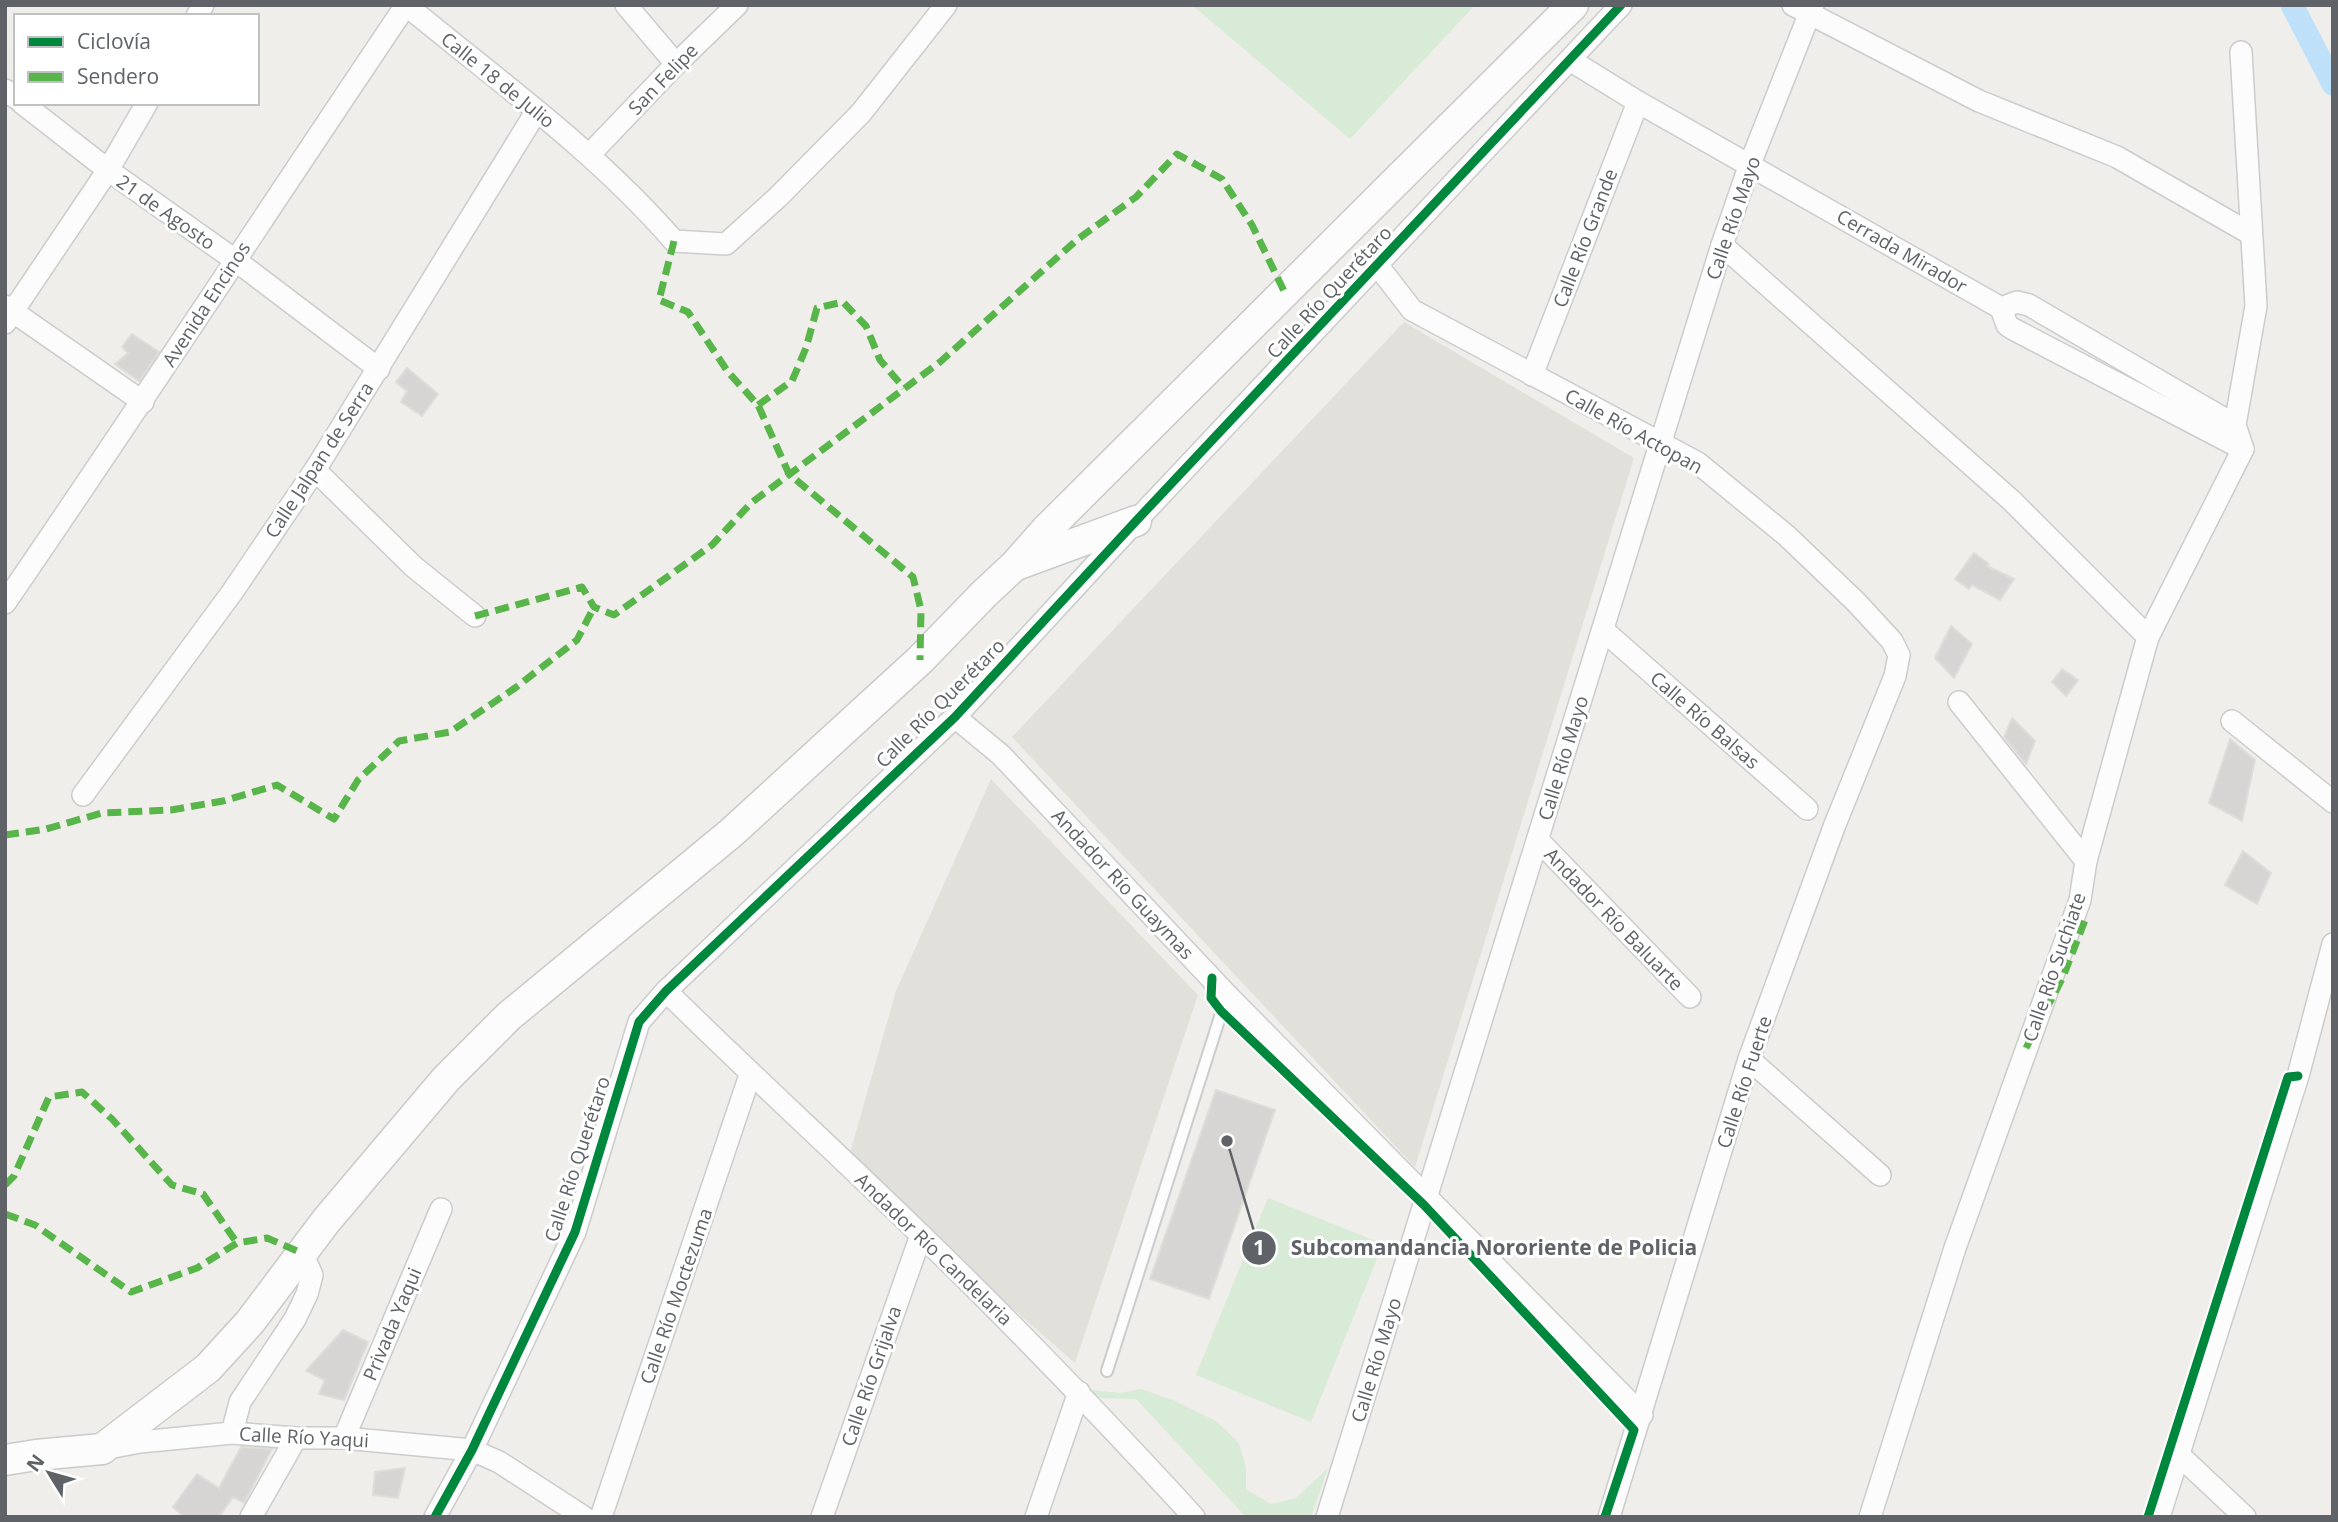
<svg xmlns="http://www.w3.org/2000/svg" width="2338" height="1522" viewBox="0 0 2338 1522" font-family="'Open Sans',sans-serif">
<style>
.education{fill:#e2e0da}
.green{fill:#d8ebd6}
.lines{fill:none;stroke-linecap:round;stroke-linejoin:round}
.canal{stroke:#bfe0f9;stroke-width:23}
.building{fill:#d6d5d3;stroke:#deddd9;stroke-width:2}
.service-casing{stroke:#cbcccc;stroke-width:14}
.minor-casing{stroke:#cbcccc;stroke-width:24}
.secondary-casing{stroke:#cacacb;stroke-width:33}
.service{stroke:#fdfcfc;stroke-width:10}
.minor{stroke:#fdfcfc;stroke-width:21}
.secondary{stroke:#fdfcfc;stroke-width:30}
.quiet{stroke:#58b549;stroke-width:7;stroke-dasharray:14 7;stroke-linecap:butt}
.cycleway-casing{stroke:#fff;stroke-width:13}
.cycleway{stroke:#00873e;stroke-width:9}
.labels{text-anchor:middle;stroke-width:6;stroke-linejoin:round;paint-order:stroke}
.street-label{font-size:19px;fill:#5f6368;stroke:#fff}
.leader{fill:none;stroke:#5f6368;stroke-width:2.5}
.callout-dot{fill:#5f6368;stroke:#fff;stroke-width:2.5}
.mark-label{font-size:21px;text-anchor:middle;font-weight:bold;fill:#fff}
.callout-label{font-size:21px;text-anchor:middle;font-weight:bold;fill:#5f6368;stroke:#fff;stroke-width:6;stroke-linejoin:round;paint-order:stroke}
</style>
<rect width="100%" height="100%" fill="#efeeea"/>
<g class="education">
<polygon points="1404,322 1634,458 1415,1167 1012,737"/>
<polygon points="991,779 1198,995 1075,1363 924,1231 850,1153 896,991"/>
</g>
<g class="green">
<polygon points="1192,5 1475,5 1350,139"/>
<polygon points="1268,1198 1383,1244 1311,1422 1196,1375"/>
<polygon points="1083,1389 1120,1393 1141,1389 1173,1400 1216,1421 1239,1443 1246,1468 1246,1489 1271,1504 1296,1498 1328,1468 1311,1517 1246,1517 1136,1399 1094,1398"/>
</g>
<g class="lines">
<polyline class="canal" points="2292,5 2333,84"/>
</g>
<g class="building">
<polygon points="132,334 159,352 139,381 115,364 128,353 122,347"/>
<polygon points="407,368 438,394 422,416 401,402 407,391 396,382"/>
<polygon points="1974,553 1989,564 1987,566 2014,579 2000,600 1972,585 1969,589 1955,579"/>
<polygon points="1951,626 1972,644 1954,678 1935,658"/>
<polygon points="2062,669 2078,680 2066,696 2052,682"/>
<polygon points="2012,718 2035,741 2026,764 2004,737"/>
<polygon points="2230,739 2255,760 2242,821 2209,803"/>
<polygon points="2243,851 2271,873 2257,904 2225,885"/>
<polygon points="1216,1090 1275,1110 1209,1299 1150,1279"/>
<polygon points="343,1330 368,1342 344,1400 319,1394 325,1380 306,1371"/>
<polygon points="241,1447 272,1449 244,1503 233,1497 219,1517 184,1517 173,1507 197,1474 219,1488"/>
<polygon points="405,1468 398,1498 373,1495 375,1472"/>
</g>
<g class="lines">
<defs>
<polyline id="service" points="1107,1371 1227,995"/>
<g id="minor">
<polyline points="626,5 676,64"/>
<polyline points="1793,5 1979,101 2117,157 2251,234"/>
<polyline points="197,16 203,5"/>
<polyline points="1570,60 1638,102 2001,308 2017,302 2029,305 2235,425"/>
<polyline points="5,90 16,98"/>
<polyline points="22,103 108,170 235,260 379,369"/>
<polyline points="590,154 676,64 737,5"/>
<polyline points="1722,245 2011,500 2148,637"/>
<polyline points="1378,266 1412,310 1698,463 1787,536 1856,602 1892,641 1899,655 1895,676 1834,827 1749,1059 1609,1517"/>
<polyline points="5,306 143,402"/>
<polyline points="2001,308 2007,325 2013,329 2243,449"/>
<polyline points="5,323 108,170 147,103"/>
<polyline points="1532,375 1638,102"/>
<polyline points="315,470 414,567 475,616"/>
<path d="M 5,603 C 141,405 272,204 406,5 C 498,81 596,151 674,241 L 726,244 L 778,197 L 861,113 L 946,5"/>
<polyline points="1603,630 1807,809"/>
<polyline points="1959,702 2086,861"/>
<polyline points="955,717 1001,755 1227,995 1642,1415"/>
<polyline points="2232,721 2333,802"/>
<polyline points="83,795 233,591 315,470 536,112"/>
<polyline points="1538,840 1690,997"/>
<path d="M 666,991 C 749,1073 836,1152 920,1234 C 1014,1325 1105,1420 1194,1517"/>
<polyline points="1749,1059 1880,1175"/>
<polyline points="232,1433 240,1402 295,1319 307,1294 312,1275 302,1253"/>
<polyline points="344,1438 441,1209"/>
<polyline points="108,1448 140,1442 232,1433 296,1438 344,1438 472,1450 499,1462 584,1517"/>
<polyline points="2178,1454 2245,1517"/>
<polyline points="251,1517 296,1438"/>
<polyline points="435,1517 472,1450 575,1232 639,1022 666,991 955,717 1136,521 1621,5"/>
<polyline points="601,1517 750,1075"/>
<polyline points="822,1517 921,1235"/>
<polyline points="1036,1517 1079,1392"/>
<polyline points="1327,1517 1722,245 1750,164 1813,5"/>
<polyline points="1870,1517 1955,1248 2080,900 2086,861 2148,637 2243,449 2235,425 2256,306 2241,52"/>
<polyline points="2159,1517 2298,1076 2333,944"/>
</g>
<g id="secondary">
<polyline points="1019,564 1136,521"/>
<polyline points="102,1449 208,1368 250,1322 326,1221 446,1079 509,1016 731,833 920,660 984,594 1015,565 1046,530 1573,5"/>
<polyline points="5,1460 36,1455 102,1449"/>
</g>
</defs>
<use href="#service" class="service-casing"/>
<use href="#minor" class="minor-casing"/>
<use href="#secondary" class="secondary-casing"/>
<use href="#service" class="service"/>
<use href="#minor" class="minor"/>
<use href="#secondary" class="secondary"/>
<g class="quiet">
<polyline points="674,241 659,300 688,312 728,372 758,405 789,474 913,577 921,610 920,660"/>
<polyline points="758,405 792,381 806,348 817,308 843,302 866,326 880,360 904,388"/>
<polyline points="475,616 582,587 594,607 614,615 712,545 751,503 940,362 1078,239 1136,197 1177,154 1222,179 1252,225 1284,291"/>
<polyline points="5,835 46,829 102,813 171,810 223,801 277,785 334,819 358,780 399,741 450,732 515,688 577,640 594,607"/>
<polyline points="2026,1048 2063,977 2087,915"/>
<polyline points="5,1185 14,1176 49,1097 82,1092 112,1119 172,1185 203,1194 237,1243"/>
<polyline points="5,1214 35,1225 131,1292 197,1268 237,1243 267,1238 302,1253"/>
</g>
<defs>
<g id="cycleway">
<polyline points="1212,978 1211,998 1221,1011 1424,1205 1634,1430 1605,1517"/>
<polyline points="435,1517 472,1450 575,1232 639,1022 666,991 955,717 1136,521 1621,5"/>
<polyline points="2148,1517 2288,1077 2298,1076"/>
</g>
</defs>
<use href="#cycleway" class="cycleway-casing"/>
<use href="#cycleway" class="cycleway"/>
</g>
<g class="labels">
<g class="street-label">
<text transform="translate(663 79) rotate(-46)" y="7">San Felipe</text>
<text transform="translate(498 80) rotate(39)" y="7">Calle 18 de Julio</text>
<text transform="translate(166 212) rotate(35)" y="7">21 de Agosto</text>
<text transform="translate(1733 218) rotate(-71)" y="7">Calle Río Mayo</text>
<text transform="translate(1585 238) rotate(-69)" y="7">Calle Río Grande</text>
<text transform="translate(1902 251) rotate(30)" y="7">Cerrada Mirador</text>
<text transform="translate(1329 292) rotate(-47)" y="7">Calle Río Querétaro</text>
<text transform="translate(206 304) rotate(-57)" y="7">Avenida Encinos</text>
<text transform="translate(1634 431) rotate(29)" y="7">Calle Río Actopan</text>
<text transform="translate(319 460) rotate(-57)" y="7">Calle Jalpan de Serra</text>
<text transform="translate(940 703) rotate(-45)" y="7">Calle Río Querétaro</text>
<text transform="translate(1705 720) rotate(41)" y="7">Calle Río Balsas</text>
<text transform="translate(1563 758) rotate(-73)" y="7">Calle Río Mayo</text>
<text transform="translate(1123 884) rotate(47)" y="7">Andador Río Guaymas</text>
<text transform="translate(1614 919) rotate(46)" y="7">Andador Río Baluarte</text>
<text transform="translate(2054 967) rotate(-71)" y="7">Calle Río Suchiate</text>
<text transform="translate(1744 1082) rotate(-72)" y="7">Calle Río Fuerte</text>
<text transform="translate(577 1159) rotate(-72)" y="7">Calle Río Querétaro</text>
<text transform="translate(934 1249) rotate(44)" y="7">Andador Río Candelaria</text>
<text transform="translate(676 1296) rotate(-71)" y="7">Calle Río Moctezuma</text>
<text transform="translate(392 1324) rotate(-67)" y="7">Privada Yaqui</text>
<text transform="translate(1376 1360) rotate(-73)" y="7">Calle Río Mayo</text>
<text transform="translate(871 1376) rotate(-71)" y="7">Calle Río Grijalva</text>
<text transform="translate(304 1437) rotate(3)" y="7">Calle Río Yaqui</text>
</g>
</g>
<path class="leader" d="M1227 1141L1259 1248"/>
<g class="callout-dot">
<circle cx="1227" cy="1141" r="7"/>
<circle cx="1259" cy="1248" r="18"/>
</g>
<g class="mark-label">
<text x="1259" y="1255">1</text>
</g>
<g class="callout-label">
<text x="1494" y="1255">Subcomandancia Nororiente de Policia</text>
</g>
<rect width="2338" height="1522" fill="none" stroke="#5f6368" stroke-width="14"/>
<rect x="14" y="14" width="245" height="91" fill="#ffffff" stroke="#bfc1c3" stroke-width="2"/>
<rect x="28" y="37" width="35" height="10" fill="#00873e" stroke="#bfc1c3" stroke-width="2"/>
<text x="77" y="49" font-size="21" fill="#5f6368">Ciclovía</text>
<rect x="28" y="72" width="35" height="10" fill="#58b549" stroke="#bfc1c3" stroke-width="2"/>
<text x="77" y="84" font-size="21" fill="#5f6368">Sendero</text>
<g transform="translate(49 1473) rotate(307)" stroke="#ffffff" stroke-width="5" paint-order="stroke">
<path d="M0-5L12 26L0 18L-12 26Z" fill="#5f6368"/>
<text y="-10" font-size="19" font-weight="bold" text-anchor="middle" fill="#5f6368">N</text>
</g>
</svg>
